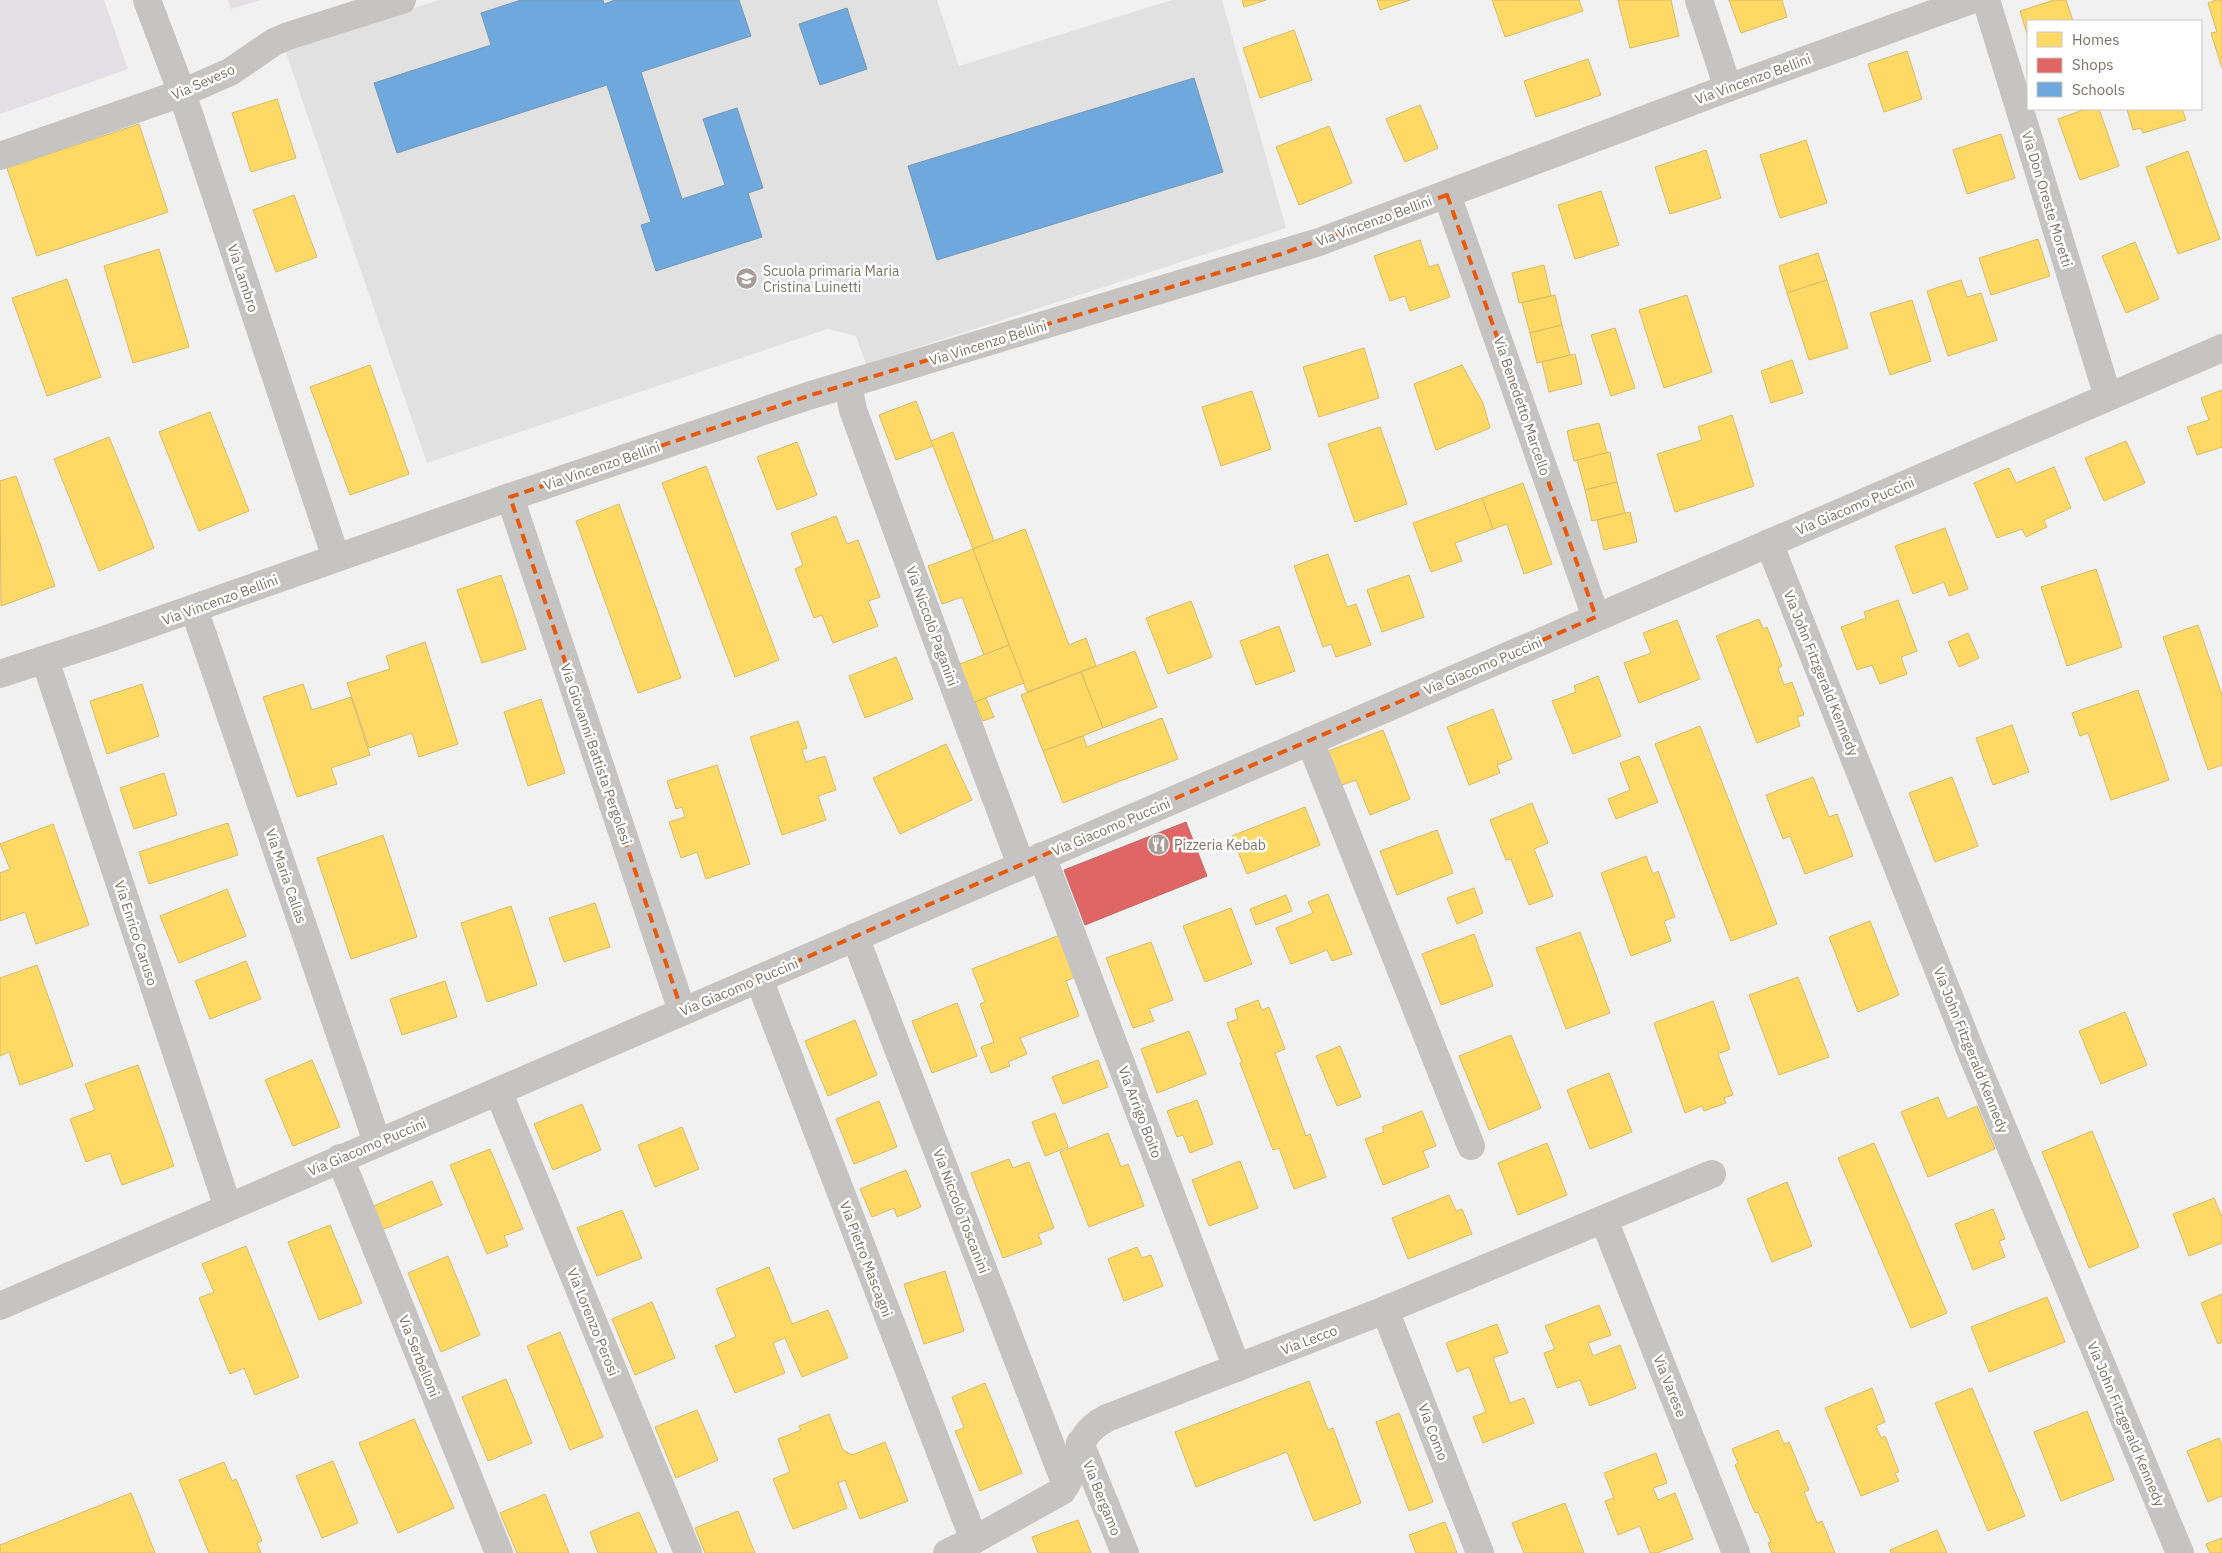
<svg xmlns="http://www.w3.org/2000/svg" width="2222" height="1553" viewBox="0 0 2222 1553" font-family="'IBM Plex Sans',sans-serif">
<style>
.built{fill:#e2e1e1}
.green{fill:#e3e0e5}
.homes{fill:#ffd966;stroke:#d8ba66}
.shops{fill:#e06666;stroke:#c26a66}
.schools{fill:#6fa8dc;stroke:#7398b9}
.lines{fill:none;stroke-linecap:round;stroke-linejoin:round}
.minor{stroke:#c6c4c3;stroke-width:28}
.marked{fill:none;stroke:#e8590c;stroke-width:4;stroke-dasharray:10 6;stroke-linejoin:round}
.labels{text-anchor:middle;stroke-width:5;stroke-linejoin:round;paint-order:stroke}
.street-label{font-size:14px;fill:#7d7266;stroke:#fff}
.poi-label{font-size:14px;fill:#7d7266;stroke:#fff;text-anchor:start}
</style>
<rect width="100%" height="100%" fill="#f1f1f2"/>
<polygon class="built" points="439,0 937,0 959,66 1172,0 1222,0 1286,228 866,364 856,336 828,329 427,463 285,50"/>
<g class="green">
<polygon points="0,0 104,0 128,69 0,114"/>
<polygon points="228,0 261,0 231,9"/>
</g>
<g class="homes">
<polygon points="1242,0 1266,0 1244,7"/>
<polygon points="1377,0 1410,0 1380,10"/>
<polygon points="1492,0 1579,0 1583,11 1505,37"/>
<polygon points="1618,0 1671,0 1679,36 1630,48"/>
<polygon points="1729,0 1782,0 1787,17 1741,33"/>
<polygon points="2054,0 2066,0 2073,21 2028,21 2028,37 2020,11"/>
<polygon points="2216,0 2222,0 2222,68 2211,33 2217,32 2208,3"/>
<polygon points="1294,30 1312,80 1260,98 1243,48"/>
<polygon points="1907,51 1922,99 1884,112 1868,64"/>
<polygon points="1588,59 1601,95 1536,117 1524,81"/>
<polygon points="277,99 296,158 251,172 232,113"/>
<polygon points="1420,105 1438,148 1405,162 1386,119"/>
<polygon points="2086,109 2099,109 2119,166 2080,180 2058,119"/>
<polygon points="2127,109 2182,109 2186,120 2143,133 2141,128 2133,130"/>
<polygon points="139,124 168,212 37,256 7,168"/>
<polygon points="1329,126 1352,183 1299,205 1276,147"/>
<polygon points="2001,134 2015,178 1967,194 1953,150"/>
<polygon points="1806,140 1827,203 1780,218 1760,155"/>
<polygon points="1706,150 1721,198 1670,214 1655,167"/>
<polygon points="2188,151 2220,239 2178,254 2146,167"/>
<polygon points="1601,191 1619,245 1575,259 1558,205"/>
<polygon points="294,195 317,257 276,272 253,210"/>
<polygon points="2038,239 2050,276 1991,295 1979,258"/>
<polygon points="1420,240 1429,267 1438,264 1450,297 1410,311 1405,296 1390,301 1374,256"/>
<polygon points="2135,242 2159,299 2126,313 2102,256"/>
<polygon points="159,249 189,347 133,363 104,266"/>
<polygon points="1818,253 1827,280 1787,293 1779,266"/>
<polygon points="1544,265 1551,296 1519,303 1512,273"/>
<polygon points="67,279 101,377 47,396 12,298"/>
<polygon points="1827,280 1848,348 1809,360 1787,293"/>
<polygon points="1961,280 1967,297 1981,293 1997,340 1948,356 1927,291"/>
<polygon points="1555,295 1562,325 1530,333 1522,303"/>
<polygon points="1687,295 1712,372 1664,388 1639,310"/>
<polygon points="1912,300 1931,361 1890,375 1870,313"/>
<polygon points="1562,325 1570,355 1537,363 1530,333"/>
<polygon points="1615,328 1635,388 1611,396 1591,335"/>
<polygon points="1364,348 1379,398 1319,417 1303,367"/>
<polygon points="1575,354 1582,384 1549,392 1542,362"/>
<polygon points="1792,360 1803,393 1771,403 1761,371"/>
<polygon points="370,365 409,474 350,495 310,387"/>
<polygon points="1462,365 1483,403 1490,428 1436,450 1414,384"/>
<polygon points="2222,390 2222,447 2197,455 2187,427 2209,420 2201,398"/>
<polygon points="1252,391 1271,449 1221,466 1202,407"/>
<polygon points="916,401 933,446 896,460 879,415"/>
<polygon points="210,412 249,511 199,531 159,432"/>
<polygon points="1732,415 1754,486 1675,512 1657,454 1702,440 1698,427"/>
<polygon points="1599,423 1607,453 1574,461 1567,431"/>
<polygon points="1380,427 1407,504 1355,522 1328,444"/>
<polygon points="953,432 994,541 973,549 931,441"/>
<polygon points="109,437 154,548 99,571 54,459"/>
<polygon points="2126,441 2145,483 2104,501 2085,458"/>
<polygon points="797,442 817,495 777,510 757,457"/>
<polygon points="1610,452 1617,482 1585,490 1577,460"/>
<polygon points="706,466 779,660 735,677 662,483"/>
<polygon points="2054,467 2071,508 2044,520 2047,527 2026,537 2022,529 1997,538 1974,483 2009,468 2016,483"/>
<polygon points="16,476 55,586 1,606 0,481"/>
<polygon points="1617,482 1625,513 1592,521 1585,490"/>
<polygon points="1523,483 1552,564 1524,574 1507,524 1493,529 1482,498"/>
<polygon points="1482,498 1493,529 1455,543 1462,561 1431,572 1413,523"/>
<polygon points="619,504 681,678 638,693 576,521"/>
<polygon points="1630,512 1637,542 1604,550 1597,520"/>
<polygon points="836,516 847,544 858,540 880,597 868,601 878,626 833,643 822,615 814,618 795,569 803,565 791,533"/>
<polygon points="1945,528 1968,589 1949,596 1944,582 1913,594 1895,546"/>
<polygon points="1025,529 1069,645 1086,638 1096,666 1027,692 973,549"/>
<polygon points="973,549 1009,645 984,655 962,597 942,604 928,566"/>
<polygon points="1328,554 1347,607 1356,604 1371,645 1336,657 1331,644 1323,647 1294,566"/>
<polygon points="2096,569 2122,647 2067,666 2041,587"/>
<polygon points="501,575 526,649 482,663 457,590"/>
<polygon points="1409,575 1424,617 1382,632 1367,590"/>
<polygon points="1898,600 1917,651 1901,657 1907,674 1880,684 1872,665 1857,670 1841,627 1866,618 1864,612"/>
<polygon points="1191,601 1212,657 1168,674 1146,618"/>
<polygon points="1759,619 1763,629 1767,627 1782,666 1778,668 1784,685 1792,682 1804,715 1797,717 1800,726 1757,743 1716,636"/>
<polygon points="1677,620 1700,679 1639,703 1624,663 1651,653 1643,633"/>
<polygon points="2198,625 2222,695 2222,765 2208,770 2163,637"/>
<polygon points="1279,626 1295,671 1256,685 1240,641"/>
<polygon points="1968,633 1979,658 1959,667 1948,642"/>
<polygon points="425,642 458,744 419,757 412,733 369,748 347,683 390,669 386,656"/>
<polygon points="1009,645 1024,683 970,704 955,666"/>
<polygon points="1135,651 1157,707 1103,728 1081,672"/>
<polygon points="896,657 913,699 865,718 849,676"/>
<polygon points="1081,672 1103,728 1043,751 1021,695"/>
<polygon points="1598,676 1621,736 1573,754 1552,701 1576,692 1574,686"/>
<polygon points="142,684 159,736 107,754 90,701"/>
<polygon points="303,684 312,710 351,697 370,755 331,768 337,784 297,797 263,697"/>
<polygon points="2138,690 2169,780 2111,800 2088,733 2080,736 2072,713"/>
<polygon points="986,698 994,717 983,721 975,702"/>
<polygon points="541,699 565,773 528,786 504,712"/>
<polygon points="1493,709 1512,759 1497,765 1500,773 1469,785 1447,727"/>
<polygon points="1162,718 1178,759 1063,803 1043,751 1083,736 1087,747"/>
<polygon points="798,721 807,748 802,750 806,762 825,756 836,790 818,796 826,820 782,835 750,737"/>
<polygon points="2012,725 2029,772 1993,785 1976,738"/>
<polygon points="1700,726 1777,924 1731,941 1655,744"/>
<polygon points="1383,730 1410,799 1370,815 1356,780 1339,786 1326,752"/>
<polygon points="946,744 972,800 900,834 873,778"/>
<polygon points="1639,756 1658,802 1616,819 1608,799 1630,790 1620,763"/>
<polygon points="717,765 750,864 706,879 697,852 681,858 669,822 685,817 682,807 676,809 667,781"/>
<polygon points="164,773 177,815 134,829 120,788"/>
<polygon points="1813,777 1829,817 1837,814 1853,856 1805,874 1790,836 1783,839 1766,795"/>
<polygon points="1952,777 1978,846 1935,862 1909,793"/>
<polygon points="1532,803 1548,843 1534,849 1553,896 1529,905 1511,859 1506,860 1490,820"/>
<polygon points="1305,807 1320,845 1247,874 1232,836"/>
<polygon points="228,823 238,855 149,884 139,852"/>
<polygon points="53,824 89,925 36,944 25,912 0,921 0,873 10,869 0,844"/>
<polygon points="1437,830 1453,873 1397,895 1380,851"/>
<polygon points="383,835 417,937 351,959 317,858"/>
<polygon points="1646,856 1653,874 1658,871 1675,917 1664,921 1671,941 1631,956 1601,873"/>
<polygon points="1474,888 1483,913 1457,924 1447,898"/>
<polygon points="227,889 246,936 179,963 160,916"/>
<polygon points="1328,894 1352,954 1332,961 1327,950 1291,964 1276,928 1313,913 1308,902"/>
<polygon points="1286,895 1292,911 1256,925 1250,909"/>
<polygon points="595,903 610,947 564,962 549,918"/>
<polygon points="511,906 537,985 487,1002 461,923"/>
<polygon points="1231,908 1252,964 1205,982 1183,926"/>
<polygon points="1870,921 1899,995 1858,1012 1829,937"/>
<polygon points="1580,932 1610,1013 1566,1029 1536,948"/>
<polygon points="1474,934 1493,986 1441,1005 1422,954"/>
<polygon points="1060,935 1075,977 1066,981 1079,1016 1020,1038 1027,1054 1008,1062 1010,1066 991,1073 981,1047 994,1042 980,1004 985,1002 972,969"/>
<polygon points="1151,942 1173,1000 1149,1009 1154,1021 1133,1028 1106,958"/>
<polygon points="246,961 261,999 210,1019 195,981"/>
<polygon points="37,965 73,1066 20,1085 9,1052 0,1056 0,978"/>
<polygon points="1798,977 1829,1057 1779,1075 1749,995"/>
<polygon points="445,981 457,1017 402,1035 390,999"/>
<polygon points="1258,1000 1262,1010 1269,1007 1285,1049 1275,1053 1306,1136 1310,1134 1326,1177 1294,1189 1279,1148 1273,1150 1240,1063 1242,1062 1227,1023 1238,1019 1235,1009"/>
<polygon points="1713,1001 1730,1049 1718,1054 1733,1095 1724,1098 1726,1103 1704,1111 1702,1106 1685,1113 1654,1023"/>
<polygon points="957,1003 977,1056 932,1073 912,1021"/>
<polygon points="2125,1012 2147,1065 2101,1084 2079,1031"/>
<polygon points="855,1020 877,1075 828,1096 805,1041"/>
<polygon points="1189,1031 1206,1074 1157,1093 1141,1049"/>
<polygon points="1511,1035 1541,1108 1489,1130 1459,1056"/>
<polygon points="1340,1046 1361,1097 1337,1106 1316,1056"/>
<polygon points="312,1060 340,1127 293,1146 265,1080"/>
<polygon points="1098,1060 1108,1087 1063,1104 1052,1077"/>
<polygon points="138,1065 174,1166 122,1185 110,1153 86,1162 70,1119 95,1110 85,1084"/>
<polygon points="1609,1073 1632,1132 1590,1149 1567,1090"/>
<polygon points="1938,1097 1947,1119 1977,1106 1995,1149 1928,1177 1901,1112"/>
<polygon points="1197,1100 1213,1144 1190,1153 1183,1135 1177,1137 1167,1111"/>
<polygon points="879,1101 897,1147 854,1164 836,1119"/>
<polygon points="582,1104 601,1150 553,1170 534,1124"/>
<polygon points="1422,1111 1436,1146 1423,1151 1429,1167 1383,1185 1365,1139 1384,1132 1382,1127"/>
<polygon points="1055,1113 1068,1147 1045,1156 1032,1122"/>
<polygon points="682,1127 699,1169 655,1187 638,1145"/>
<polygon points="2092,1131 2139,1247 2089,1268 2042,1152"/>
<polygon points="1108,1133 1121,1167 1128,1164 1144,1206 1089,1227 1060,1152"/>
<polygon points="1547,1143 1567,1195 1518,1215 1498,1163"/>
<polygon points="1874,1143 1947,1313 1911,1328 1838,1158"/>
<polygon points="490,1149 523,1229 504,1236 508,1246 487,1254 450,1165"/>
<polygon points="1009,1159 1013,1168 1029,1162 1054,1228 1038,1234 1042,1244 1003,1258 971,1173"/>
<polygon points="1240,1161 1258,1208 1209,1226 1192,1180"/>
<polygon points="906,1170 921,1207 897,1217 894,1208 872,1217 860,1189"/>
<polygon points="432,1181 442,1205 379,1231 369,1208"/>
<polygon points="1787,1182 1812,1246 1772,1262 1747,1199"/>
<polygon points="1449,1195 1456,1211 1462,1209 1472,1234 1408,1259 1392,1218"/>
<polygon points="2214,1198 2222,1217 2222,1243 2189,1256 2173,1214"/>
<polygon points="1993,1209 2005,1239 1999,1241 2005,1257 1973,1270 1955,1224"/>
<polygon points="622,1210 642,1258 597,1276 577,1228"/>
<polygon points="330,1225 362,1303 319,1320 288,1242"/>
<polygon points="246,1246 299,1377 255,1395 244,1368 230,1374 199,1298 214,1292 202,1264"/>
<polygon points="1137,1247 1142,1258 1151,1255 1163,1286 1124,1301 1108,1259"/>
<polygon points="448,1256 480,1335 441,1352 408,1273"/>
<polygon points="769,1267 792,1324 828,1310 848,1358 802,1377 785,1338 773,1343 785,1373 735,1393 715,1346 736,1337 716,1289"/>
<polygon points="945,1271 964,1331 924,1344 904,1284"/>
<polygon points="2222,1294 2222,1342 2218,1344 2201,1303"/>
<polygon points="2047,1297 2065,1342 1989,1372 1971,1327"/>
<polygon points="652,1302 675,1358 635,1375 612,1319"/>
<polygon points="1599,1305 1611,1335 1588,1343 1593,1356 1620,1345 1636,1388 1590,1406 1580,1380 1557,1388 1544,1353 1555,1349 1545,1326"/>
<polygon points="1497,1324 1508,1353 1493,1358 1510,1403 1524,1398 1534,1423 1483,1443 1473,1417 1486,1412 1469,1367 1457,1372 1446,1343"/>
<polygon points="560,1332 603,1437 570,1450 527,1346"/>
<polygon points="506,1379 532,1443 488,1461 462,1397"/>
<polygon points="1309,1381 1328,1430 1333,1428 1361,1503 1314,1521 1287,1452 1196,1487 1175,1432"/>
<polygon points="985,1383 1022,1473 980,1491 955,1431 964,1428 952,1397"/>
<polygon points="1872,1388 1885,1422 1876,1426 1881,1438 1885,1436 1899,1472 1895,1473 1899,1481 1861,1496 1825,1408"/>
<polygon points="1972,1388 2025,1516 1988,1531 1935,1403"/>
<polygon points="697,1410 718,1460 676,1478 655,1427"/>
<polygon points="2087,1411 2114,1480 2061,1501 2034,1432"/>
<polygon points="1399,1413 1433,1502 1409,1511 1376,1422"/>
<polygon points="829,1414 843,1450 852,1455 885,1442 908,1501 860,1519 845,1480 838,1483 847,1508 793,1529 773,1479 790,1472 778,1439 801,1430 799,1426"/>
<polygon points="414,1419 454,1508 398,1533 359,1443"/>
<polygon points="1778,1430 1784,1444 1789,1442 1809,1490 1804,1492 1817,1523 1822,1521 1835,1553 1772,1553 1768,1543 1771,1542 1758,1512 1755,1513 1735,1465 1738,1463 1732,1449"/>
<polygon points="2219,1438 2222,1445 2222,1496 2208,1502 2187,1451"/>
<polygon points="1656,1453 1667,1483 1653,1488 1658,1500 1675,1493 1693,1539 1657,1553 1650,1553 1640,1526 1618,1535 1605,1501 1614,1498 1604,1473"/>
<polygon points="333,1461 358,1523 322,1538 296,1476"/>
<polygon points="224,1462 232,1481 236,1479 262,1541 257,1543 261,1553 209,1553 179,1480"/>
<polygon points="131,1493 155,1553 0,1553 0,1545"/>
<polygon points="545,1494 569,1553 517,1553 500,1513"/>
<polygon points="1565,1503 1584,1553 1524,1553 1512,1523"/>
<polygon points="738,1511 755,1553 705,1553 695,1528"/>
<polygon points="639,1512 657,1553 598,1553 590,1532"/>
<polygon points="1078,1520 1091,1553 1038,1553 1032,1537"/>
<polygon points="1445,1522 1457,1553 1416,1553 1409,1535"/>
<polygon points="1937,1530 1947,1553 1891,1553 1890,1550"/>
<polygon points="2222,1538 2222,1553 2210,1553 2206,1544"/>
</g>
<polygon class="shops" points="1186,822 1207,876 1085,925 1064,870"/>
<g class="schools">
<polygon points="521,0 603,0 604,4 615,0 739,0 751,36 641,72 682,199 725,185 703,119 737,108 763,188 748,193 762,237 656,271 641,225 651,222 607,85 397,153 374,83 491,45 481,13"/>
<polygon points="847,8 867,69 820,85 799,24"/>
<polygon points="1194,78 1223,172 937,260 908,166"/>
</g>
<g class="lines">
<g class="minor">
<polyline points="147,0 182,93 336,558"/>
<polyline points="1699,0 1728,88"/>
<polyline points="1986,0 2108,397"/>
<polyline points="0,156 182,93 230,72 274,42 288,36 402,0"/>
<polyline points="1447,195 1596,617"/>
<polyline points="848,385 853,410 946,665 1021,865"/>
<polyline points="510,497 682,1011"/>
<polyline points="1769,543 1971,1052 2180,1553"/>
<polyline points="194,609 377,1142"/>
<polyline points="45,660 228,1207"/>
<polyline points="0,674 101,641 510,497 808,396 1319,242 1728,88 1971,0"/>
<polyline points="1310,741 1471,1146"/>
<polyline points="1042,856 1237,1368"/>
<polyline points="855,937 1066,1485"/>
<polyline points="759,979 974,1540"/>
<polyline points="498,1091 688,1553"/>
<polyline points="340,1158 499,1553"/>
<polyline points="1604,1220 1736,1553"/>
<polyline points="0,1306 2222,348"/>
<polyline points="1385,1310 1480,1553"/>
<polyline points="1080,1443 1125,1553"/>
<path d="M 947,1553 L 974,1540 L 1062,1491 C 1083,1463 1070,1437 1107,1418 L 1385,1310 L 1712,1174"/>
</g>
</g>
<path class="marked" d="M 1447,195 L 1596,617 L 682,1011 L 510,497 L 808,396 L 1281,254 Z"/>
<defs>
<symbol id="school-disc" viewBox="-11 -11 22 22"><circle r="9.5" fill="#a69e97" stroke="#fff"/><path d="M0-5L7-2L0 1L-7-2ZM-4 1L0 2.5L4 1V4Q0 6-4 4Z" fill="#fff"/></symbol>
<symbol id="restaurant-disc" viewBox="-11 -11 22 22"><circle r="9.5" fill="#a69e97" stroke="#fff"/><path d="M-5-6h1v4h1v-4h1v4h1v-4h1v5L-1.5 .5V6h-2V.5L-5-1ZM5-6V6H3V1.5H1.5Q1.5-4 5-6Z" fill="#fff"/></symbol>
</defs>
<g fill-rule="evenodd">
<use href="#school-disc" x="734" y="266" width="25" height="25"/>
<use href="#restaurant-disc" x="1146" y="832" width="25" height="25"/>
</g>
<g class="labels">
<g class="street-label">
<text transform="translate(1753 79) rotate(-20)" y="5">Via Vincenzo Bellini</text>
<text transform="translate(203 82) rotate(-24)" y="5">Via Seveso</text>
<text transform="translate(2047 199) rotate(73)" y="5">Via Don Oreste Moretti</text>
<text transform="translate(1374 221) rotate(-20)" y="5">Via Vincenzo Bellini</text>
<text transform="translate(243 278) rotate(72)" y="5">Via Lambro</text>
<text transform="translate(988 343) rotate(-17)" y="5">Via Vincenzo Bellini</text>
<text transform="translate(1522 406) rotate(71)" y="5">Via Benedetto Marcello</text>
<text transform="translate(602 466) rotate(-19)" y="5">Via Vincenzo Bellini</text>
<text transform="translate(1855 506) rotate(-23)" y="5">Via Giacomo Puccini</text>
<text transform="translate(220 600) rotate(-20)" y="5">Via Vincenzo Bellini</text>
<text transform="translate(932 626) rotate(70)" y="5">Via Niccolò Paganini</text>
<text transform="translate(1483 666) rotate(-23)" y="5">Via Giacomo Puccini</text>
<text transform="translate(1821 673) rotate(68)" y="5">Via John Fitzgerald Kennedy</text>
<text transform="translate(596 754) rotate(71)" y="5">Via Giovanni Battista Pergolesi</text>
<text transform="translate(1111 827) rotate(-23)" y="5">Via Giacomo Puccini</text>
<text transform="translate(286 876) rotate(71)" y="5">Via Maria Callas</text>
<text transform="translate(136 933) rotate(72)" y="5">Via Enrico Caruso</text>
<text transform="translate(739 987) rotate(-23)" y="5">Via Giacomo Puccini</text>
<text transform="translate(1971 1050) rotate(68)" y="5">Via John Fitzgerald Kennedy</text>
<text transform="translate(1140 1112) rotate(69)" y="5">Via Arrigo Boito</text>
<text transform="translate(367 1147) rotate(-23)" y="5">Via Giacomo Puccini</text>
<text transform="translate(961 1211) rotate(69)" y="5">Via Niccolò Toscanini</text>
<text transform="translate(866 1259) rotate(69)" y="5">Via Pietro Mascagni</text>
<text transform="translate(593 1322) rotate(68)" y="5">Via Lorenzo Perosi</text>
<text transform="translate(1309 1340) rotate(-21)" y="5">Via Lecco</text>
<text transform="translate(419 1356) rotate(68)" y="5">Via Serbelloni</text>
<text transform="translate(1670 1386) rotate(68)" y="5">Via Varese</text>
<text transform="translate(2126 1424) rotate(67)" y="5">Via John Fitzgerald Kennedy</text>
<text transform="translate(1433 1432) rotate(69)" y="5">Via Como</text>
<text transform="translate(1102 1498) rotate(68)" y="5">Via Bergamo</text>
</g>
<g class="poi-label">
<text x="763" y="276">Scuola primaria Maria<tspan x="763" dy="16">Cristina Luinetti</tspan></text>
<text x="1174" y="850">Pizzeria Kebab</text>
</g>
</g>
<rect x="2027" y="20" width="175" height="90" fill="#ffffff" stroke="#cbc7c2"/>
<rect x="2037" y="32" width="25" height="15" fill="#ffd966" stroke="#cbc7c2"/>
<text x="2072" y="45" font-size="15" fill="#7d7266">Homes</text>
<rect x="2037" y="58" width="25" height="15" fill="#e06666" stroke="#cbc7c2"/>
<text x="2072" y="70" font-size="15" fill="#7d7266">Shops</text>
<rect x="2037" y="82" width="25" height="15" fill="#6fa8dc" stroke="#cbc7c2"/>
<text x="2072" y="95" font-size="15" fill="#7d7266">Schools</text>
</svg>
